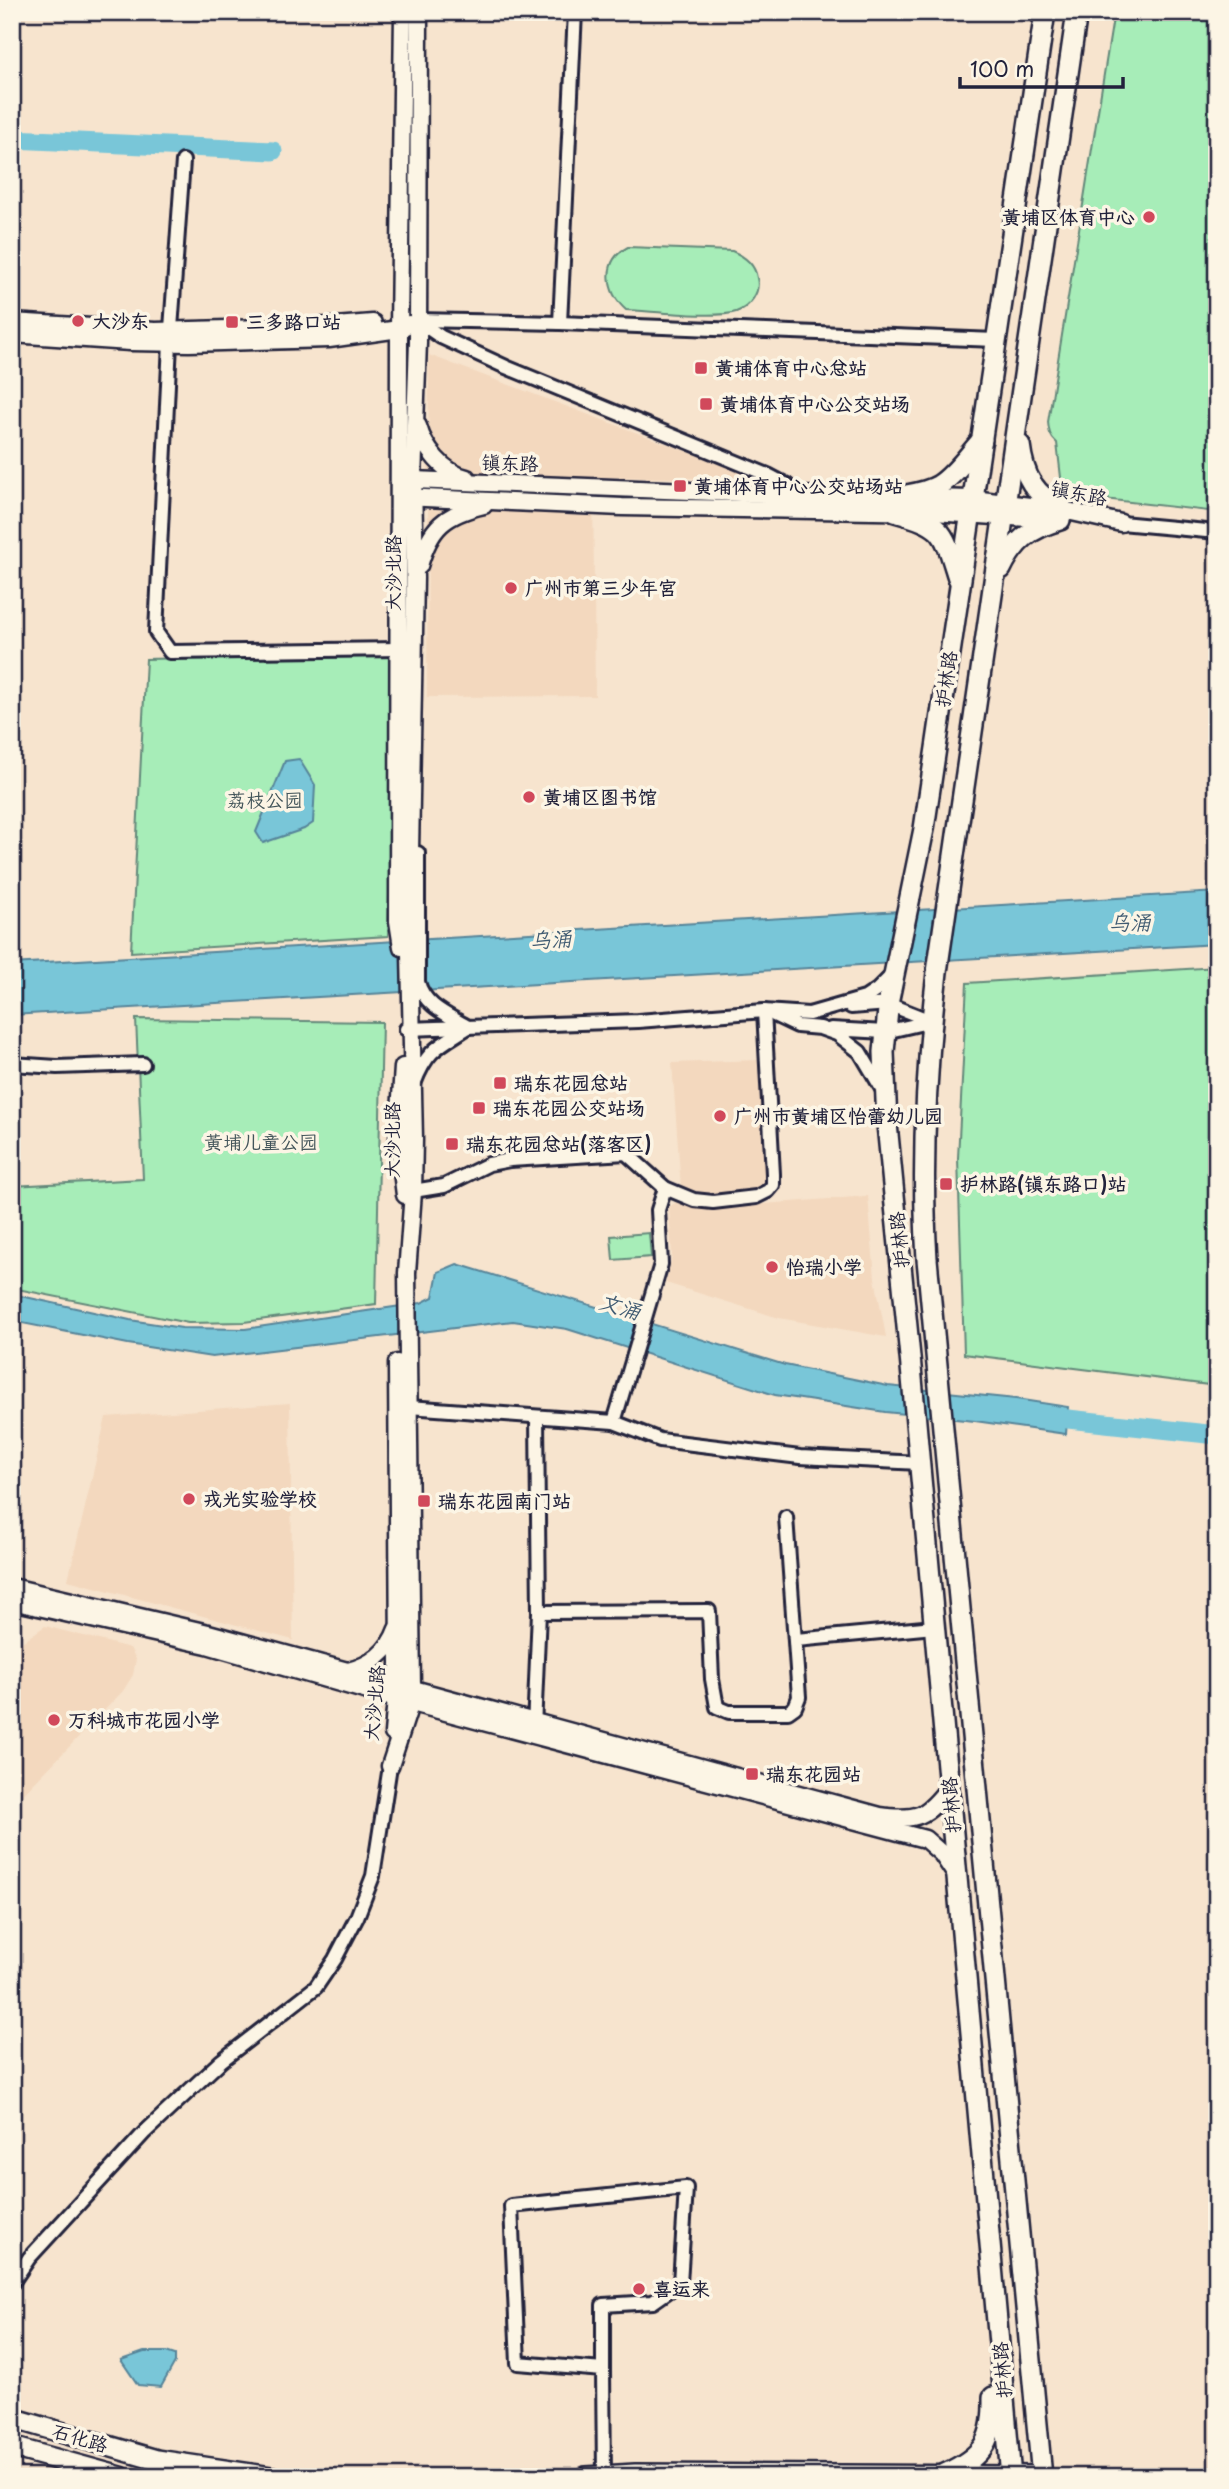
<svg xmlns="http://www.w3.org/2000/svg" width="1229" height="2489" viewBox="0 0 1229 2489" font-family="'Playpen Sans','LXGW WenKai TC',sans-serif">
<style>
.built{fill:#f3d8be}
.green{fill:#a7edb8;stroke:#64887a;stroke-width:2}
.water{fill:#79c6d8;stroke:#568499;stroke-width:2}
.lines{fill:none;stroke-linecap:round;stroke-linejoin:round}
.river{stroke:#79c6d8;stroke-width:19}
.minor-casing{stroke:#22223b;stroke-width:18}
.tertiary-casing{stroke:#22223b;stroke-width:21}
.secondary-casing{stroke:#22223b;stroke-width:24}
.minor{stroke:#fcf5e5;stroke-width:12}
.tertiary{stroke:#fcf5e5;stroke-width:16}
.secondary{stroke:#fcf5e5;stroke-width:19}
.poi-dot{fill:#d1495b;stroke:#fcf5e5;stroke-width:2.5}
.labels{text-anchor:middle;stroke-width:7;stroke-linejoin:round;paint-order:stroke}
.poi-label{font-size:19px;font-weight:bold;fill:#22223b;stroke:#fcf5e5;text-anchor:start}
.street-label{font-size:19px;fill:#22223b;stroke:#fcf5e5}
.park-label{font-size:19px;fill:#43555a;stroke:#fcf5e5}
.water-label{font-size:21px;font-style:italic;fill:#405b72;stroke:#fcf5e5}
</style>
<rect width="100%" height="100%" fill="#f7e4ce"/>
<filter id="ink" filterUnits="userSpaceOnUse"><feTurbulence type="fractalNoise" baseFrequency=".0143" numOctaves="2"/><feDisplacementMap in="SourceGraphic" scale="14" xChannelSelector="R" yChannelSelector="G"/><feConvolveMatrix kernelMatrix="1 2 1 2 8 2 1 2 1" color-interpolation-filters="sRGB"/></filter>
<g filter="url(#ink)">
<g class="built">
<polygon points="429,355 760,479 593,477 595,696 427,697"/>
<polygon points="759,1060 770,1169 767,1187 749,1197 709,1200 681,1188 672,1063"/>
<polygon points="868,1196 875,1278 886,1337 779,1318 666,1283 672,1256 669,1207 678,1201 697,1209"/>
<polygon points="290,1403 293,1640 68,1580 106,1417"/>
<polygon points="45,1626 130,1648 136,1659 133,1675 123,1691 12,1806 12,1654 19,1644"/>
</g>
<g class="green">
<path d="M 1114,12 L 1217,12 L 1217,512 L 1069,495 L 1064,492 L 1062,486 L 1057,443 C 1050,437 1049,432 1048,422 Z"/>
<path d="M 628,247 L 732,251 C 744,256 755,264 757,278 C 761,292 750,307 736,312 C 715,319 651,311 626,310 C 606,292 601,261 628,247 Z"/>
<polygon points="395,653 388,936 131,952 146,659"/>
<polygon points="1217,967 1217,1386 964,1354 958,1158 967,983"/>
<polygon points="136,1019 382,1022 376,1304 244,1322 188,1323 12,1288 12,1186 143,1179"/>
<polygon points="649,1233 651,1257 613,1260 611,1236"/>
</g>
<g class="water">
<polygon points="299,759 315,785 313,823 304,829 263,843 256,832 285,761"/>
<polygon points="1217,892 1217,944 12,1015 12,964"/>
<polygon points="457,1264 785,1365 888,1386 1016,1399 1068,1407 1066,1434 975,1421 885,1412 775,1395 567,1329 513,1321 212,1357 128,1344 12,1321 12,1294 130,1320 182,1328 245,1329 421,1303 433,1297 438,1272"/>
<polygon points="144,2352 166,2352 175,2355 175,2362 161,2387 138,2385 121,2360"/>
</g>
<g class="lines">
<g class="river">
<polyline points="12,139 273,151"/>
<polyline points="1040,1416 1217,1435"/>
</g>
<defs>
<g id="minor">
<polyline points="183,161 170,343 156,632 170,652 400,649"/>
<polyline points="417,320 560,323 996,340"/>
<polyline points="418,321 441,337 506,367 768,475 787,485 792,495"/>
<polyline points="560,323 575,12"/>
<polyline points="1121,523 1217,532"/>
<path d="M 418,853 L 418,982 C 424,1006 448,1015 468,1027"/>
<polyline points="851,1007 888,1004 931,1021"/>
<polyline points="774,1015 797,1026 820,1028 837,1034 860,1052 882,1089"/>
<polyline points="406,1029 638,1021 764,1011 809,1014 865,998 877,990 892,975"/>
<polyline points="831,1029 885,1032 932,1021"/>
<polyline points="12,1064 57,1067 143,1064"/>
<path d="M 414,1084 C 427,1050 437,1047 467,1028"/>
<polyline points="407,1192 444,1186 489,1164 510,1160 626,1153 665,1188 694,1200 713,1202 756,1197 768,1191 773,1185 773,1174 764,1011"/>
<polyline points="409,1407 614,1422 660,1440 800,1457 920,1463"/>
<polyline points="614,1422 661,1264 658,1210 665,1188"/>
<polyline points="539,1612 709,1611 712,1679 717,1707 729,1712 788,1712 795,1707 799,1697 786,1517"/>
<polyline points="796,1640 934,1627"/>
<polyline points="534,1728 539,1612 537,1417"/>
<polyline points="12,2283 29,2258 145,2132 221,2061 316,1987 335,1959 357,1917 373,1876 390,1766"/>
<polyline points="603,2370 603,2305 653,2302 680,2283 686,2188 511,2206 518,2363 603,2370 604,2476"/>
</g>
<g id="tertiary">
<polyline points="12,322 155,331 335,326 373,323"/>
<polyline points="12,334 130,342 189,343 329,339 399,329 409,324"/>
<path d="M 418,426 C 424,448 443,473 467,478"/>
<polyline points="408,486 413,480 792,495 973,499 1063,510 1121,523"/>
<polyline points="403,497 622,507 933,512 1059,520"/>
<path d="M 419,566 C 430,527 445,514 484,505"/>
<polyline points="402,947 398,921 399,329 403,12"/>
<polyline points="403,1067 398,1141 405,1195"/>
<path d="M 12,1587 L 208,1633 L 880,1816 C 917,1821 927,1817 949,1787"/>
<polyline points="12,1601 207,1645 378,1694 925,1839 942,1854 956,1875"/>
<path d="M 348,1671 C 370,1666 389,1652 397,1629"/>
<polyline points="393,1733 399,1664 397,1363"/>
<polyline points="390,1766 411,1702 412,1689 407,1273 413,1192 414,1139 409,907 415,578 413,480 418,342 419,12"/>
</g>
<g id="secondary">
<path d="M 1020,445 C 1024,478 1034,494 1063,510"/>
<path d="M 896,497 C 910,494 926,493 939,485 C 956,474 969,454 982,440"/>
<path d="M 895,512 C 945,526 943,530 958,578"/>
<path d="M 1001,569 C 1015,540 1030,529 1060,520"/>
<polyline points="12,2418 157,2460 272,2477"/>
<polyline points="12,2447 121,2477"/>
<path d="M 945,2474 C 984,2456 994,2440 993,2397"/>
<polyline points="586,2477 635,2474 1041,2476"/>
<polyline points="1011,2477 911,1367 887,1124 884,1052 889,999 924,829 1045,12"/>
<path d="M 1042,2477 L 927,1259 C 921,1163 926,1068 937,972 L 1077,12"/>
</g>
</defs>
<use href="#minor" class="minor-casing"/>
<use href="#tertiary" class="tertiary-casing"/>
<use href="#secondary" class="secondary-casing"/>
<use href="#minor" class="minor"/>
<use href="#tertiary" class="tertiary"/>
<use href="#secondary" class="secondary"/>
</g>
</g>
<g class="poi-dot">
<circle cx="1149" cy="217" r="7"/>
<circle cx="78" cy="321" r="7"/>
<rect x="225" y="315" width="14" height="14" rx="3.5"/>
<rect x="694" y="361" width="14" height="14" rx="3.5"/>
<rect x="699" y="397" width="14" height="14" rx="3.5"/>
<rect x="673" y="479" width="14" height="14" rx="3.5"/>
<circle cx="511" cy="588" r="7"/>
<circle cx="529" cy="797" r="7"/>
<rect x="493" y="1076" width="14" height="14" rx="3.5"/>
<rect x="472" y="1101" width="14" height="14" rx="3.5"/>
<circle cx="720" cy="1116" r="7"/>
<rect x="445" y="1137" width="14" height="14" rx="3.5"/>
<rect x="939" y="1177" width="14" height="14" rx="3.5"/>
<circle cx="772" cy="1267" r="7"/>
<circle cx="189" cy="1499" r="7"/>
<rect x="417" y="1494" width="14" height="14" rx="3.5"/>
<circle cx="54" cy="1720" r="7"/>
<rect x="745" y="1767" width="14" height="14" rx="3.5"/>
<circle cx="639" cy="2289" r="7"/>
</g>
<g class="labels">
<g class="poi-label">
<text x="1135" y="224" text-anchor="end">黄埔区体育中心</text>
<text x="92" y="328">大沙东</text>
<text x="246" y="329">三多路口站</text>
<text x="715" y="375">黄埔体育中心总站</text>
<text x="720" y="411">黄埔体育中心公交站场</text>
<text x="694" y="493">黄埔体育中心公交站场站</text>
<text x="525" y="595">广州市第三少年宫</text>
<text x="543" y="804">黄埔区图书馆</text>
<text x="514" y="1090">瑞东花园总站</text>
<text x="493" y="1115">瑞东花园公交站场</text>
<text x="734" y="1123">广州市黄埔区怡蕾幼儿园</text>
<text x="466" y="1151">瑞东花园总站(落客区)</text>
<text x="960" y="1191">护林路(镇东路口)站</text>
<text x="786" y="1274">怡瑞小学</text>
<text x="203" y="1506">戎光实验学校</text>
<text x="438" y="1508">瑞东花园南门站</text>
<text x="68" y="1727">万科城市花园小学</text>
<text x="766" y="1781">瑞东花园站</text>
<text x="653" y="2296">喜运来</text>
</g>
<g class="street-label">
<text transform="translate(510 463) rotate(2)" y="7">镇东路</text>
<text transform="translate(1079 493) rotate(11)" y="7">镇东路</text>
<text transform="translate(393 573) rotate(-90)" y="7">大沙北路</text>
<text transform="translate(946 679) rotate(-82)" y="7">护林路</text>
<text transform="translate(392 1140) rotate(-90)" y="7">大沙北路</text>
<text transform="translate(899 1240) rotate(-96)" y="7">护林路</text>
<text transform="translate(374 1703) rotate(-85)" y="7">大沙北路</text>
<text transform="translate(951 1805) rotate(-95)" y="7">护林路</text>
<text transform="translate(1002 2370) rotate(-95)" y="7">护林路</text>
<text transform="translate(80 2438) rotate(16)" y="7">石化路</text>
</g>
<g class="park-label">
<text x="265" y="807">荔枝公园</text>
<text x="261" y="1149">黄埔儿童公园</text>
</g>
<g class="water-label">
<text x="1130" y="930">乌涌</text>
<text transform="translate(551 940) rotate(-3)" y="7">乌涌</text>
<text transform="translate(620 1307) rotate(17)" y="7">文涌</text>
</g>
</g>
<rect width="1229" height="2489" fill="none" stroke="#fcf5e5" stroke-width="42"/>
<rect x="21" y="21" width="1187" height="2447" fill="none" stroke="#22223b" stroke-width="2.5" filter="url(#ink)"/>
<path d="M960 77v10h163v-10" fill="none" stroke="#22223b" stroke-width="3.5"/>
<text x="970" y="77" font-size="21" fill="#22223b" stroke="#fcf5e5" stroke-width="5" paint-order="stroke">100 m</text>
</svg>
